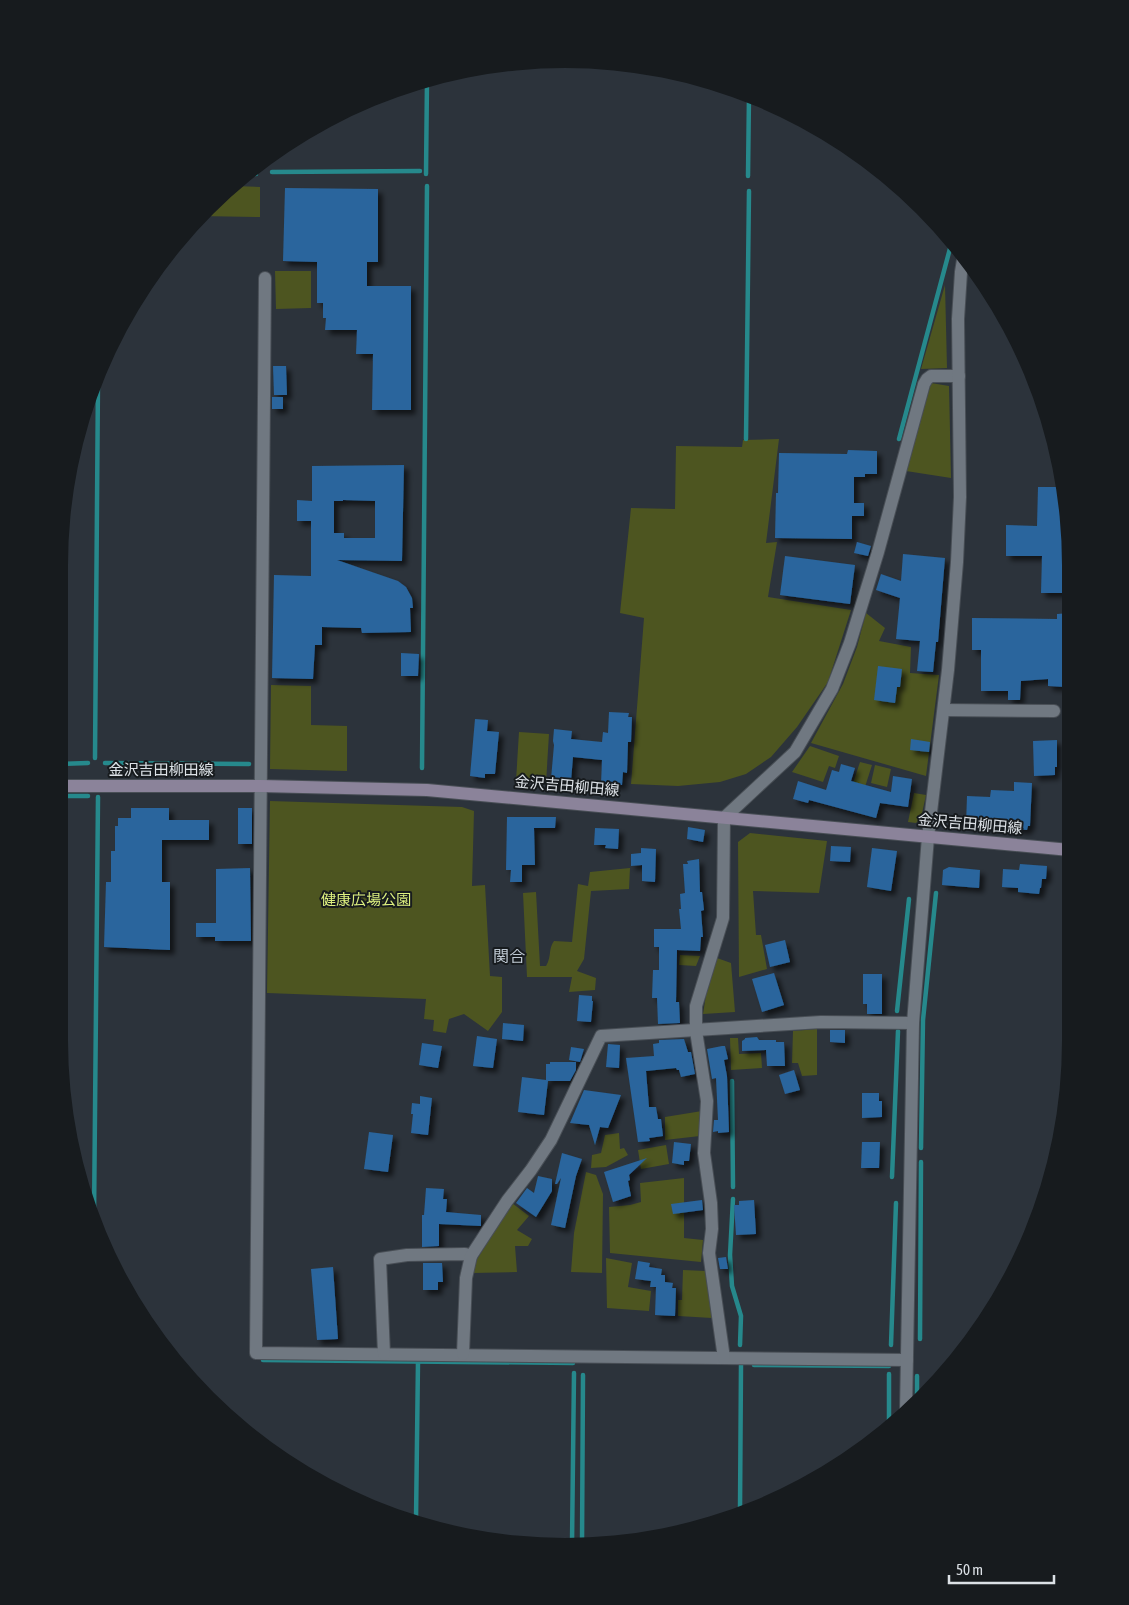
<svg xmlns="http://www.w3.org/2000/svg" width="1129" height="1605" viewBox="0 0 1129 1605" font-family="'Asap Condensed','Noto Sans JP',sans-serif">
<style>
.green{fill:#4d5520}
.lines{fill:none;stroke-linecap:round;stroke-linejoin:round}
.stream{stroke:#26898c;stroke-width:4.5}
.building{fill:#29659d;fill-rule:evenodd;filter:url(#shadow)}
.minor-casing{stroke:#484e55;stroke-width:14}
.tertiary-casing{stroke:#484e55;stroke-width:14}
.secondary-casing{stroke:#484e55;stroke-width:14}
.minor{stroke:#707881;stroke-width:12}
.tertiary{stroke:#707881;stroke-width:12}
.secondary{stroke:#8b839a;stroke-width:12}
.labels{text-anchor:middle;stroke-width:4;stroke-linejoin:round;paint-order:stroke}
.street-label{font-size:15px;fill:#dce1e6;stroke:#171b1e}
.park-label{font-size:15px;fill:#ddf07f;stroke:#171b1e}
.neighbourhood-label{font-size:16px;fill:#bfc9d3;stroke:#171b1e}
</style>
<defs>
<filter id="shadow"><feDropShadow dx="4.5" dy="4.5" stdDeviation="2.5" flood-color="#0009"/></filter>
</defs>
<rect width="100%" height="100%" fill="#2c333b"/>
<g class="green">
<polygon points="233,186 260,187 260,217 199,216 207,207"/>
<polygon points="275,271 311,271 311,308 276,309"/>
<polygon points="945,285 947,368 921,369"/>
<polygon points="931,383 949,386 951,478 906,471"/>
<polygon points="779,439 766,543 777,542 768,597 851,610 828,682 797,727 771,757 746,774 720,782 678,786 631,784 644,618 620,613 631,508 675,509 676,446 742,447 743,440"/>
<polygon points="866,613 885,628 879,641 911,647 910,673 939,675 926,776 811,743 843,684 857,647"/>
<polygon points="271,685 311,686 311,725 347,726 347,771 270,769"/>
<polygon points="519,732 549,734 546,783 516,781"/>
<polygon points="810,746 839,756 835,768 829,766 823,782 792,772"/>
<polygon points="860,762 872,765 864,790 852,786"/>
<polygon points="875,765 891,769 887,787 871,783"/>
<polygon points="914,793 926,795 921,818 916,823 908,822"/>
<polygon points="270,801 462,807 474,811 472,886 485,885 490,976 502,977 502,1012 488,1031 464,1014 449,1019 446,1033 433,1031 434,1020 424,1019 426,999 267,993"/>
<polygon points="750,833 827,841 819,893 753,891 756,935 761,935 767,969 739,977 738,842"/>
<path d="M 630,868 L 629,889 L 591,891 L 584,959 L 577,971 L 596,978 L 595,990 L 569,992 L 572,977 L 527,977 L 523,893 L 536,892 L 540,966 L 546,966 C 552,956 548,949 554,941 L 572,942 L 578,884 L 588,886 L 590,872 Z"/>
<polygon points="680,955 700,956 696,966 679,965"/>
<polygon points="717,958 731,963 735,1012 703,1014 706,995"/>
<polygon points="817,1029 817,1075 802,1076 798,1063 792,1063 793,1031"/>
<polygon points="730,1038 738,1038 739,1054 761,1053 762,1068 731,1070"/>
<polygon points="702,1111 700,1136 665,1140 665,1117"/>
<polygon points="619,1133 620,1149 624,1148 628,1155 606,1167 591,1168 592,1155 601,1153 605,1135"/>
<polygon points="666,1145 669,1164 641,1169 638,1150"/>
<polygon points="586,1172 596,1175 603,1194 602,1273 571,1272 574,1233"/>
<polygon points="684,1178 684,1238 703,1240 701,1262 610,1253 609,1207 630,1205 641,1202 640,1183"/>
<polygon points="512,1203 529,1216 517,1230 532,1239 528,1246 515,1246 517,1272 472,1273 474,1264"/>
<polygon points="606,1258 632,1263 628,1287 651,1291 649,1311 607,1308"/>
<polygon points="683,1270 706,1271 712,1318 678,1316 678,1300 682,1300"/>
</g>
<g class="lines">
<g class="stream">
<polyline points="272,172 420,171"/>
<polyline points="247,174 256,174"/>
<polyline points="426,174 427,80"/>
<polyline points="748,176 749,95"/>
<polyline points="746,439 749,191"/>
<polyline points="899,439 952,241"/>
<polyline points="95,758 98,379"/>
<polyline points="105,763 249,764"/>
<polyline points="59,764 88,763"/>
<polyline points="422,768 427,186"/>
<polyline points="59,796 88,796"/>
<polyline points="897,1011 909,899"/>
<polyline points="732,1081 733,1187"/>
<polyline points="921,1148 923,1020 936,893"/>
<polyline points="892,1177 898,1031"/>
<polyline points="733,1199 730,1255 732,1286 741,1316 740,1345"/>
<polyline points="94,1218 98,797"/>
<polyline points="920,1339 921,1162"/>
<polyline points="891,1345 896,1203"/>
<polyline points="263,1360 573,1363"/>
<polyline points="754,1365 889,1366"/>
<polyline points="917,1402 917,1376"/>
<polyline points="889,1426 889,1374"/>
<polyline points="740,1510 741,1364"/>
<polyline points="416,1520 418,1361"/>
<polyline points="572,1544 574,1373"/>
<polyline points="582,1545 583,1375"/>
</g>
</g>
<g class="building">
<polygon points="285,188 378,189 378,262 367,262 367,286 411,286 411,410 372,410 373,354 356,354 357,330 325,330 326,318 323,318 323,303 317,303 317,262 283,261"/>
<polygon points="273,366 286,366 287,395 274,395"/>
<rect x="272" y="397" width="11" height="12"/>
<polygon points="848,450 877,451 877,474 865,474 865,477 854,477 854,503 864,503 864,516 852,516 852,539 775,538 776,493 778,493 779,453 847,454"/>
<path d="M 404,465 L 402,561 L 337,560 L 398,581 L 406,587 L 412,598 L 413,608 L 410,608 L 411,632 L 362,633 L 361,628 L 322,627 L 322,645 L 315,645 L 313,679 L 272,678 L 274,575 L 311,576 L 311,521 L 297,521 L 297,500 L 312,501 L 312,466 ZM 343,500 L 375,501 L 375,538 L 344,538 L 344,533 L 334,533 L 334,501 L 343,501 Z"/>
<polygon points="1038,487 1063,487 1070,564 1070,593 1041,593 1042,556 1006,556 1006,525 1037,526"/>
<polygon points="857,542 871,546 868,556 854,553"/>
<polygon points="903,554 945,558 938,642 936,642 933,672 917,671 920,641 896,639 900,598 876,590 881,574 901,581"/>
<polygon points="785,556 855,565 850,604 780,595"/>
<polygon points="1070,613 1070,644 1067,644 1065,687 1048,686 1048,679 1021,681 1020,700 1008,700 1008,691 981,691 981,650 972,650 972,618 1057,619 1057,614"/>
<polygon points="401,653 419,654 418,676 401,676"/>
<polygon points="878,666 902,669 900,687 897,687 895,703 874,700"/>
<polygon points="609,712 629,713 628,717 632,717 631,742 628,742 627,773 623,772 622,785 601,784 602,760 573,757 571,781 551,779 554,745 553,741 554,729 572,731 571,739 602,742 603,732 608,733"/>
<polygon points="475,719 488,720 487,731 499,732 495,774 485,774 485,778 470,776"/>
<polygon points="911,739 930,742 929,752 910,750"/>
<polygon points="1057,740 1057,767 1055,767 1055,775 1034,776 1033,741"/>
<polygon points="841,764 855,768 851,781 891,792 893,776 912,779 908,807 880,803 876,818 809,800 808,803 793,799 798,781 826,790 832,770 839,772"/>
<polygon points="1014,782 1032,783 1030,826 1028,826 1027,830 966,825 967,796 990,797 991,790 1014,791"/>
<polygon points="131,808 169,808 169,820 209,820 209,840 162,840 162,882 170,882 170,950 104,947 106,882 111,882 111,851 115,851 115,826 118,826 118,818 131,818"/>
<rect x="238" y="808" width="14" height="36"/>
<polygon points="507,817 556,817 555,828 534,828 535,865 522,865 522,882 510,882 511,870 506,870"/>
<polygon points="688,827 705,830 703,842 687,839"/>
<polygon points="595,828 619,829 618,849 605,848 606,845 594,845"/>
<polygon points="831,846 851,847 850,862 830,861"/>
<polygon points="641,848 656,849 655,882 642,881 642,865 631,866 631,854 641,853"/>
<polygon points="872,848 897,851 891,891 867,887"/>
<polygon points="699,859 700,892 702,892 704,910 701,911 703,937 701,937 700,951 677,950 676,1002 679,1002 680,1023 658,1024 657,998 652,998 653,970 659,970 659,947 654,947 654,929 681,929 679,909 681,909 680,894 685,893 683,864 688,864 687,861"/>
<polygon points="1020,864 1047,866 1046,879 1042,879 1041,888 1040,888 1039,894 1018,892 1018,888 1002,887 1003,869 1019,870"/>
<polygon points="949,867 980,870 979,888 942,885 943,870"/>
<polygon points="250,868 251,941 215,941 215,937 196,937 196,923 216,923 216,869"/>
<polygon points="785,940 790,962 770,967 765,945"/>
<polygon points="774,973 784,1005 762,1012 752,979"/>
<polygon points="863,974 882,974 882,1014 867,1014 867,1004 863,1004"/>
<polygon points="579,995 592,996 592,1001 593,1001 591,1022 577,1021"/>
<polygon points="503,1023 524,1025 523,1041 502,1039"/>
<polygon points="830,1030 845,1030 845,1043 830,1042"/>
<polygon points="477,1036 497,1039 493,1068 473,1066"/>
<polygon points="757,1037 759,1040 776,1040 776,1042 784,1042 785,1066 767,1066 766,1050 742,1051 742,1041 745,1039 745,1038"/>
<polygon points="684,1039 688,1052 691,1052 695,1074 681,1077 679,1070 677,1070 676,1068 646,1071 649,1107 656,1107 658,1119 661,1119 663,1136 649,1138 650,1141 638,1142 626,1058 654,1056 653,1044 659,1043 659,1040"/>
<polygon points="422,1043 442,1046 438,1068 419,1065"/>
<polygon points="608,1044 620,1045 619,1068 606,1067"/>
<polygon points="722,1046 725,1046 728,1059 724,1060 727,1076 729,1132 718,1133 718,1131 713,1132 714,1120 718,1120 716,1078 712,1079 707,1049"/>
<polygon points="571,1047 584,1049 580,1062 569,1060"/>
<polygon points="550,1062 576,1062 576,1070 570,1081 548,1081 544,1115 518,1112 522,1077 546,1080 546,1064 550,1064"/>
<polygon points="794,1070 800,1090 785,1094 779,1075"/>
<polygon points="584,1090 621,1095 608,1128 600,1127 595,1145 589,1125 570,1123"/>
<polygon points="862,1093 879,1093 879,1101 882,1101 882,1117 862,1118"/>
<polygon points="420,1096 432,1098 428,1135 411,1133 413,1114 411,1114 412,1103 420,1104"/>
<polygon points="369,1132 393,1135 388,1172 364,1169"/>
<polygon points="674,1142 691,1144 689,1161 684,1161 684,1165 672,1163"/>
<polygon points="862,1142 880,1142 879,1168 861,1168"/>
<polygon points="562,1153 582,1159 576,1176 565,1228 551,1225 561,1178 557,1184 555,1184"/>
<polygon points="647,1158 629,1175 630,1180 628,1181 631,1196 613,1202 604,1172"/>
<polygon points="538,1176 552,1179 552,1191 536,1217 516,1203 527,1188 534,1193"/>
<polygon points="426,1188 444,1189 443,1199 447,1199 446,1212 481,1215 481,1226 439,1224 439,1246 422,1247 422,1215 424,1215"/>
<polygon points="702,1200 703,1210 673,1214 671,1204"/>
<polygon points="754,1200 756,1234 736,1235 734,1205 739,1205 739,1201"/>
<polygon points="726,1257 728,1269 720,1269 718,1258"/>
<polygon points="638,1261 650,1263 649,1267 662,1269 661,1275 665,1275 665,1282 673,1283 672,1288 676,1288 675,1316 655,1315 656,1287 650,1287 651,1281 635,1279"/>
<polygon points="423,1263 442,1263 443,1282 438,1282 438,1290 423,1290"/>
<polygon points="333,1267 338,1339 317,1340 311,1269"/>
</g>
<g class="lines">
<defs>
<g id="minor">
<polyline points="265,278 256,1353 907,1360"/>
<polyline points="944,710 1054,711"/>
<polyline points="384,1354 380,1259 407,1255 465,1254 471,1256"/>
<polyline points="463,1354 466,1278 471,1256 507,1201 531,1170 551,1140 601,1036 821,1022 913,1023"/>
<polyline points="724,1358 709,1253 712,1229 711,1203 704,1153 707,1101 696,1031 696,1006 723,918 724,818 795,752 832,689 850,643 878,552 924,384 927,379 931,376 959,376"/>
</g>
<polyline id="tertiary" points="906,1411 913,1023 928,837 948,670 957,562 960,497 958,319 961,272 964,254"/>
<polyline id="secondary" points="59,786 261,786 427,790 1070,850"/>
</defs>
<use href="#minor" class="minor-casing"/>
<use href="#tertiary" class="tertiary-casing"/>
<use href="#secondary" class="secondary-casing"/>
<use href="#minor" class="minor"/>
<use href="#tertiary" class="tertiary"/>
<use href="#secondary" class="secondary"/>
</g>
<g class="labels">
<g class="street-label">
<text x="161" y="775">金沢吉田柳田線</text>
<text transform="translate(567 786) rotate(5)" y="5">金沢吉田柳田線</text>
<text transform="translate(970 824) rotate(5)" y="5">金沢吉田柳田線</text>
</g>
<g class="park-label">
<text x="366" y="905">健康広場公園</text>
</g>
<g class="neighbourhood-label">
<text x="509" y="962">関合</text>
</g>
</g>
<path d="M0 0H1129V1605H0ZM565 68H565A497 497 0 0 1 1062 565V1041A497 497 0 0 1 565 1538H565A497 497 0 0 1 68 1041V565A497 497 0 0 1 565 68Z" fill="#171b1e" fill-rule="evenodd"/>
<path d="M949 1575v8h105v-8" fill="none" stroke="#dce1e6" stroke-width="2.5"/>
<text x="956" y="1575" font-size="15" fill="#dce1e6" stroke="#171b1e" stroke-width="4" paint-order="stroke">50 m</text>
</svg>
